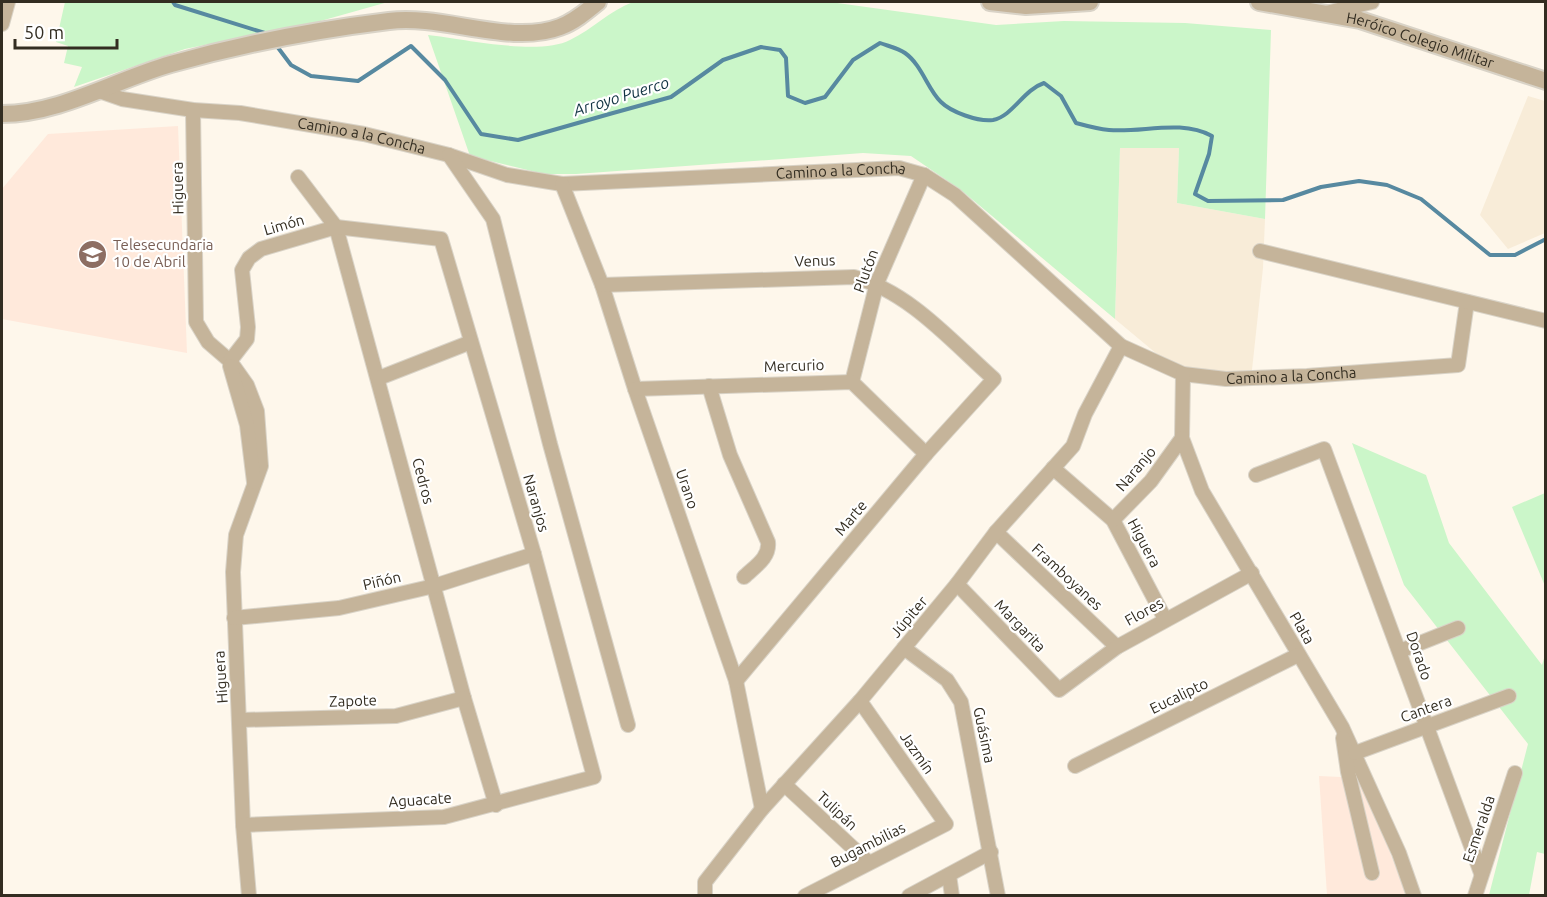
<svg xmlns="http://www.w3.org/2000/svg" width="1547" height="897" viewBox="0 0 1547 897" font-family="Ubuntu,sans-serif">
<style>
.industrial{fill:#f8ecd8}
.education{fill:#ffe9db}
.green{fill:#cbf6c9}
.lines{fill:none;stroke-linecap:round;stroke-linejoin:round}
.stream{stroke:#5789a0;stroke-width:4}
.minor-casing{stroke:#d9d3c7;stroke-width:16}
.tertiary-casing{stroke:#d9d3c7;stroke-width:20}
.minor{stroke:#c5b49a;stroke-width:14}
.tertiary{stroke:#c5b49a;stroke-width:16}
.labels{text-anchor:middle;stroke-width:4.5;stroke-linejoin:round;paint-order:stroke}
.street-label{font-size:15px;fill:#332d21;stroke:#fff}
.education-label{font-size:15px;fill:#785e54;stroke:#fff;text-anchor:start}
.water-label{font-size:16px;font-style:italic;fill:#103242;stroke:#fff}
</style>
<rect width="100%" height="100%" fill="#fef7eb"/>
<g class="industrial">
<polygon points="1528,96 1545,101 1545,233 1508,249 1480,215"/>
<polygon points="1120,148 1179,148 1177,203 1265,219 1263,268 1251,379 1196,375 1169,364 1115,319"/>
</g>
<g class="education">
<polygon points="178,126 187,353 2,319 2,189 48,134"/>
<polygon points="1319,776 1362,778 1406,895 1327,895"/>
</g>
<g class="green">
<polygon points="65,2 388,2 317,22 185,49 74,87 82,67 64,63 68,46 56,42"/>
<path d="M 633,2 L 830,2 L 996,25 L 1064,21 L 1185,23 L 1271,30 L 1265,219 L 1177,203 L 1179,148 L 1120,148 L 1115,319 L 961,190 L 911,156 L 863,153 L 576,174 L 544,174 L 470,156 L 428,35 C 464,39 539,56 570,40 C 593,29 609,11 633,2 Z"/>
<polygon points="1352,443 1426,475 1449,543 1542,665 1545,655 1545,854 1537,852 1529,895 1489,895 1528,744 1404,585"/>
<polygon points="1545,493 1545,586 1512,507"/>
</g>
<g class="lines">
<g class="stream">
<polyline points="173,2 175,5 268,34"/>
<path d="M 276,45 L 291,65 L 311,76 L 358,81 L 411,46 L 445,80 L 481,134 L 518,140 L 613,113 L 671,97 L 723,60 L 761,47 L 780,50 L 786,58 L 788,96 L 805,103 L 825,97 L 853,60 L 880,43 C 888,46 898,48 905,53 C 922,65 928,90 941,102 C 951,112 978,122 993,120 C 1013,116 1023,90 1044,83 L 1061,96 L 1076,123 C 1087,126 1098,129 1109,130 C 1143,133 1180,119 1212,136 L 1209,154 L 1195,194 L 1208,201 L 1283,200 L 1321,187 L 1359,181 L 1387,185 L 1421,199 L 1490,255 L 1515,255 L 1546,239"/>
</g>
<defs>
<g id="minor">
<polyline points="1326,13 1372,2"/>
<polyline points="2,24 8,2"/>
<path id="s1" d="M 99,91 L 122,99 L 193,110 L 240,113 L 364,134 L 449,155 L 507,175 L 562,184 L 899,168 L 924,175 L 955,195 L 1121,346 L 1183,374 L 1226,379 L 1307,376 L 1458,365 L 1467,302"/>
<polyline points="193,110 196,322 208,342 230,361 247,385 257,411 261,466 236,535 233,572 243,825 249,896"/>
<polyline points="449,155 493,219 550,444 628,725"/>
<polyline points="298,177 336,227 464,698 496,805"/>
<polyline points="562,184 602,285 635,389 736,681 762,809"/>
<polyline points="1260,251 1546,321"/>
<path d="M 602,285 L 854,277 C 910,292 952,342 994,379 L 926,454 L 736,681"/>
<polyline points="230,361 247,339 248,327 242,270 249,258 261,249 336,227 441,239 534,554 594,777 444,817 243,825"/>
<polyline points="230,366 247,425 254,482"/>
<polyline points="1183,374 1182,438 1202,491 1342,727 1399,853 1414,896"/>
<polyline points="379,378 471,342"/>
<polyline points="852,382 877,283 924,175"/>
<path d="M 709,386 L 730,455 L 768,542 C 770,558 754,567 744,577"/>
<polyline points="635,389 852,382 926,454"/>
<polyline points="1053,468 1113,520 1165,619"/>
<polyline points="1256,475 1324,449 1481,873"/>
<polyline points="1113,520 1151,481 1182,438"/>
<polyline points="996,532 1117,647"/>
<polyline points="957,584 1059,690 1117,647 1252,573"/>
<polyline points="234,618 339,608 434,586 534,554"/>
<polyline points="904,648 947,680 961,702 998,896"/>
<polyline points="1400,651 1458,628"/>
<polyline points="241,720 396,716 464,698"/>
<polyline points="1343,738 1348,772 1372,873"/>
<polyline points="1355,753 1509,696"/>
<polyline points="1075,766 1298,655"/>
<polyline points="784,784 868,862"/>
<polyline points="949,875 952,896"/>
<polyline points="705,896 705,882 762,809 860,701 957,584 996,532 1073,446 1085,414 1121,346"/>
<polyline points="805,896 946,824 860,701"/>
<polyline points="909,896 991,852"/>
<polyline points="1475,896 1515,773"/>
</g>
<g id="tertiary">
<polyline points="990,2 1026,6 1090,2"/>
<path id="s2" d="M 1259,2 L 1360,20 L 1546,81"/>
<path d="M 2,114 C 60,114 115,80 171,64 C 242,44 315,30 389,21 C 443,14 510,46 560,27 C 574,22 587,11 598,2"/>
</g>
</defs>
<use href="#minor" class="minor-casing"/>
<use href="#tertiary" class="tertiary-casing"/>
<use href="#minor" class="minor"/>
<use href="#tertiary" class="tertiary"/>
</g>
<defs>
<symbol id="school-disc" viewBox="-11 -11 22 22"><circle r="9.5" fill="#8d6e63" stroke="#fff"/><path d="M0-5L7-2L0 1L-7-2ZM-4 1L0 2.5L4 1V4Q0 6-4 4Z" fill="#fff"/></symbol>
</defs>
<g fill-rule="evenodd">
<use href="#school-disc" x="76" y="238" width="33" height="33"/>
</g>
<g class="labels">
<g class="street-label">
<text dy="5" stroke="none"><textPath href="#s2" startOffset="166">Heróico Colegio Militar</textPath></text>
<text dy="5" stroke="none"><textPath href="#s1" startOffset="267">Camino a la Concha</textPath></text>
<text dy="5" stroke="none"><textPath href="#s1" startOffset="753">Camino a la Concha</textPath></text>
<text transform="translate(178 188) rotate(-91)" y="5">Higuera</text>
<text transform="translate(284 225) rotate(-16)" y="5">Limón</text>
<text transform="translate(815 261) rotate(-2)" y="5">Venus</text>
<text transform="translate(866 271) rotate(-70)" y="5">Plutón</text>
<text transform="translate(794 366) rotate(-2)" y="5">Mercurio</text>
<text dy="5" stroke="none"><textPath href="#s1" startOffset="1275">Camino a la Concha</textPath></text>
<text transform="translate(1136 469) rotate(-50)" y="5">Naranjo</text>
<text transform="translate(423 481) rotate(75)" y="5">Cedros</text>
<text transform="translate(687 489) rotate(71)" y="5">Urano</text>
<text transform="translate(536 503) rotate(74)" y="5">Naranjos</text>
<text transform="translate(851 518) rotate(-50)" y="5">Marte</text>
<text transform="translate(1144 543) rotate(62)" y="5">Higuera</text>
<text transform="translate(1067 577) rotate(43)" y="5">Framboyanes</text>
<text transform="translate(382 581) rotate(-13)" y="5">Piñón</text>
<text transform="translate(1144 612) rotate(-29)" y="5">Flores</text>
<text transform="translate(909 617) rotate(-50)" y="5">Júpiter</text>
<text transform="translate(1020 626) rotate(46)" y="5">Margarita</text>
<text transform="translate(1302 628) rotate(60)" y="5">Plata</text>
<text transform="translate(1419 656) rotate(71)" y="5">Dorado</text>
<text transform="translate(221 677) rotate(-94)" y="5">Higuera</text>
<text transform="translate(1179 696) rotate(-26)" y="5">Eucalipto</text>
<text transform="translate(353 701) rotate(-2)" y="5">Zapote</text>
<text transform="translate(1426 709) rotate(-20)" y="5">Cantera</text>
<text transform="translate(984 735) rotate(78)" y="5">Guásima</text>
<text transform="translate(917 753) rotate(55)" y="5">Jazmín</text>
<text transform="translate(420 800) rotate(-4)" y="5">Aguacate</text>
<text transform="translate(837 811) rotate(43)" y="5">Tulipán</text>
<text transform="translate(1479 829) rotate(-71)" y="5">Esmeralda</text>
<text transform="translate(868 845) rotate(-27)" y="5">Bugambilias</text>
</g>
<g class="education-label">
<text x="113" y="250">Telesecundaria<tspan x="113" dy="17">10 de Abril</tspan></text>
</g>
<g class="water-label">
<text transform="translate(621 96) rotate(-17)" y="6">Arroyo Puerco</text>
</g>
</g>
<rect width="1547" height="897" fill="none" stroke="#332d21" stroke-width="6"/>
<path d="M15 39v9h102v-9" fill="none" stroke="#332d21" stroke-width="3"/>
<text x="24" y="39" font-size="18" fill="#332d21" stroke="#ffffff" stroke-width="4.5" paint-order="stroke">50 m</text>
</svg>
